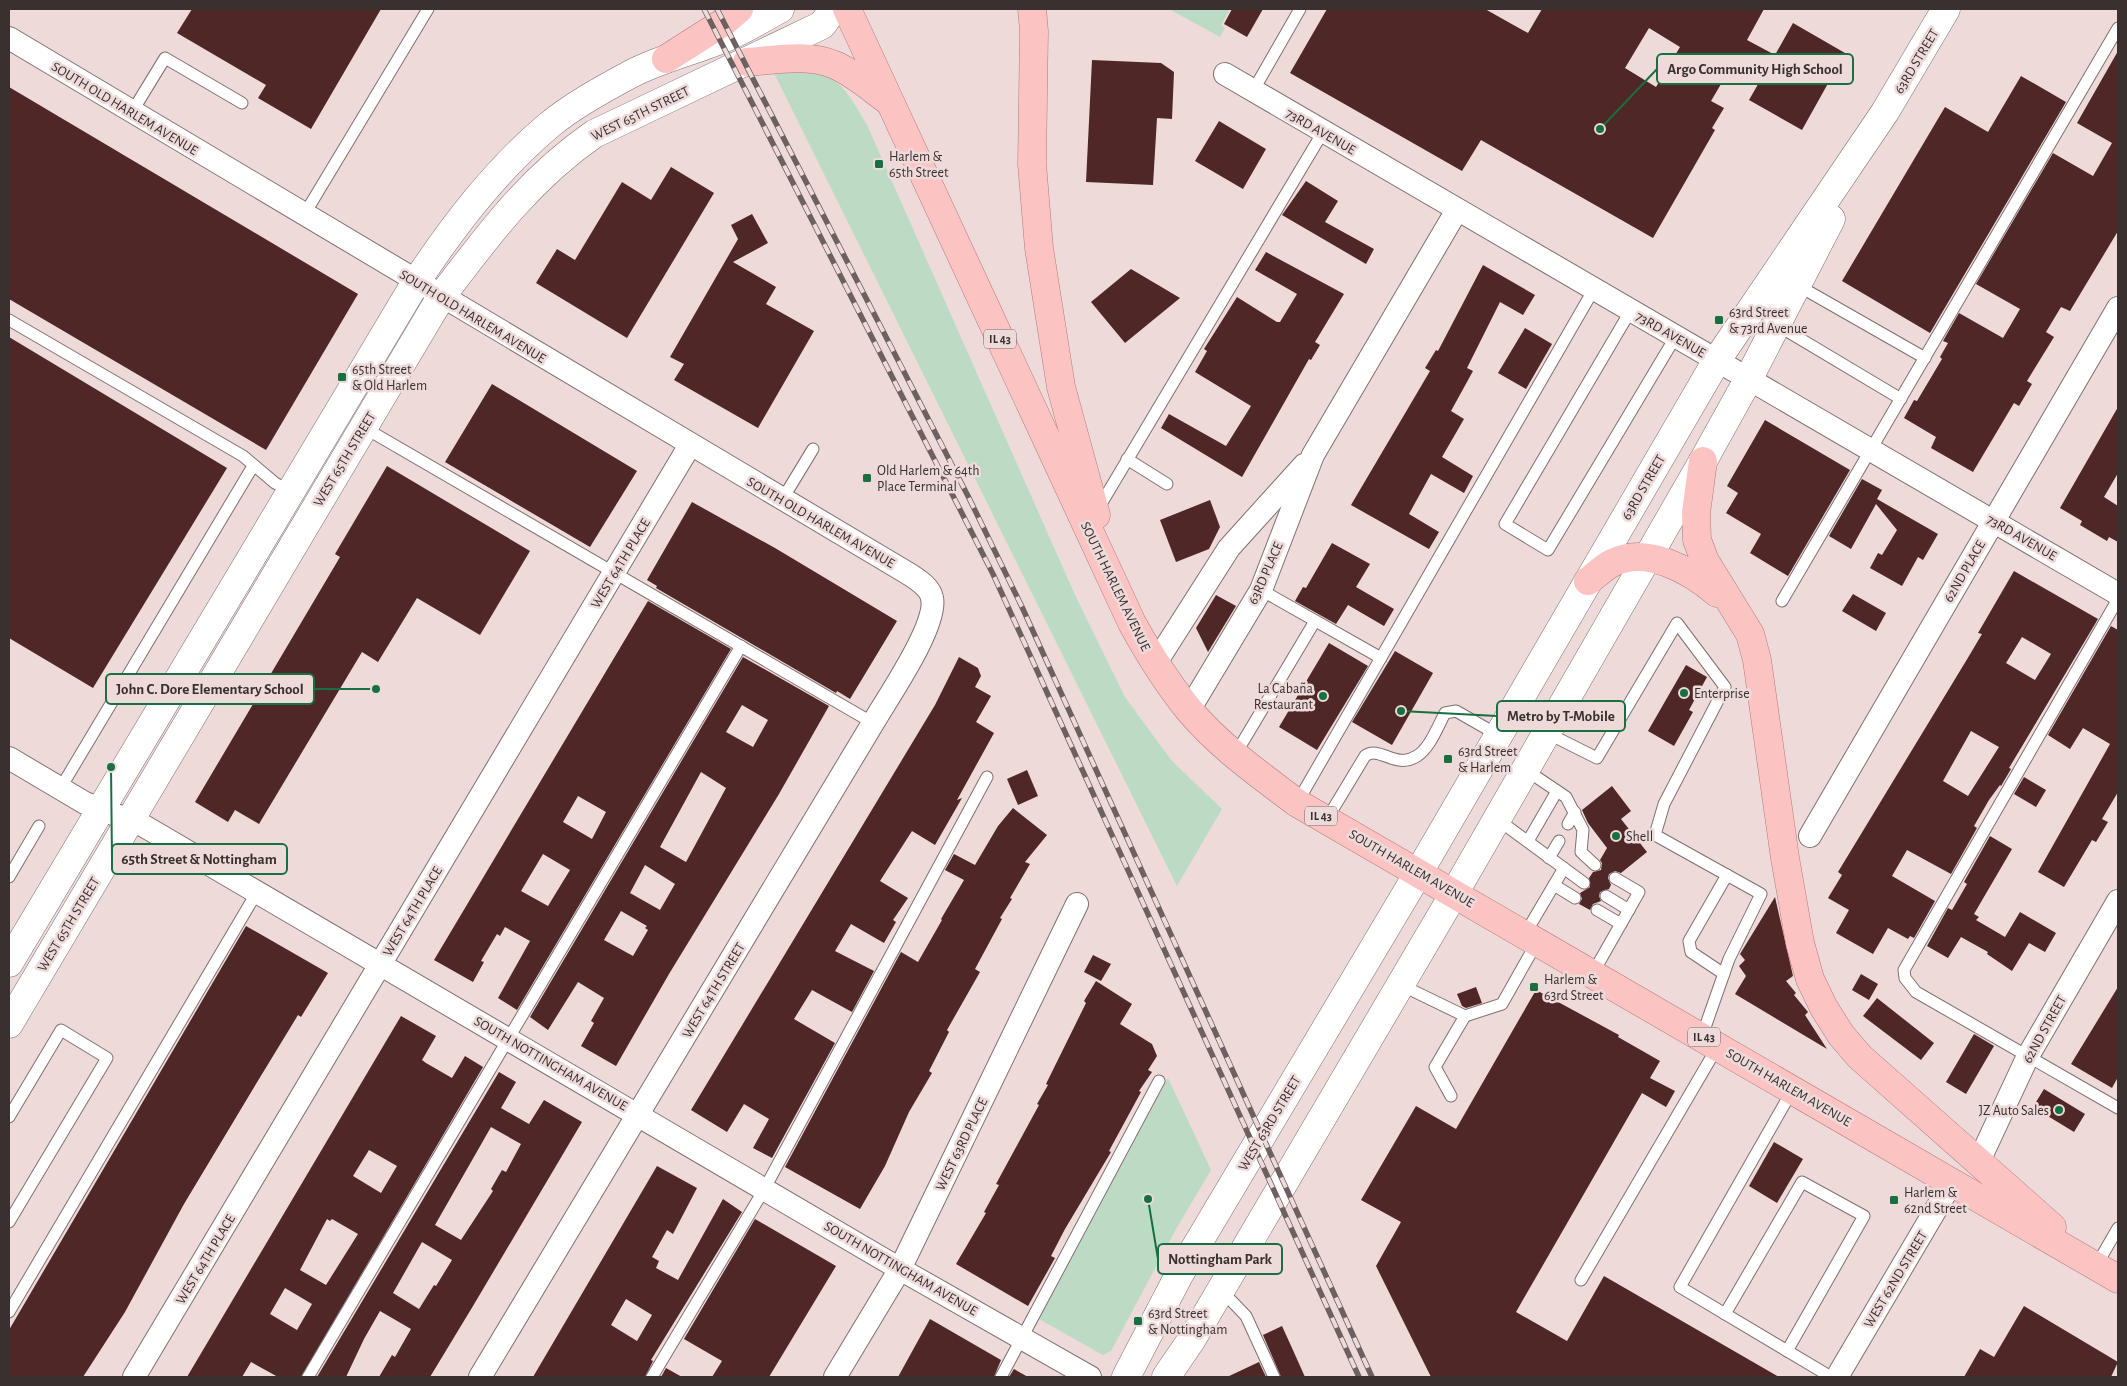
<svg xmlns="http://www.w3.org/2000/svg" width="2127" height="1386" viewBox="0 0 2127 1386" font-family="'Alegreya Sans',sans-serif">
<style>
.green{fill:#bcdbc5}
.building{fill:#4f2727;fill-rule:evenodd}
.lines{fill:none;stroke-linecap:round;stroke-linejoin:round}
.service-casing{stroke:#817070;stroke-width:13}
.minor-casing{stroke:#817070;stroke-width:24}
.tertiary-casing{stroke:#817070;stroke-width:29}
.secondary-casing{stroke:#817070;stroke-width:29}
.primary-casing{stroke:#b57776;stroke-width:29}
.service{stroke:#fff;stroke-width:11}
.minor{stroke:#fff;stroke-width:22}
.tertiary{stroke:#fff;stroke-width:28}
.secondary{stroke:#fff;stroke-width:28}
.primary{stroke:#fbc4c3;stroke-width:28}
.rail-casing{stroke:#6c6160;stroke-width:5.5}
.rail{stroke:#eddad9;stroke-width:4;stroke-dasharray:11;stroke-linecap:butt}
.poi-dot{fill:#186f41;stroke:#eddad9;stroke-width:2}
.labels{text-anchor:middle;stroke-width:5;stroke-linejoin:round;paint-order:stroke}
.shield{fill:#eddad9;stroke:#6e6463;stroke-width:1}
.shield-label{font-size:12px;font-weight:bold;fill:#383130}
.street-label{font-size:14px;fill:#383130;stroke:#eddad9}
.poi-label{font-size:14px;fill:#383130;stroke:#eddad9;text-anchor:start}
.leader{fill:none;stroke:#186f41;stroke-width:2}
.callout-dot{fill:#186f41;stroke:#eddad9;stroke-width:2}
.callout{fill:#eddad9;stroke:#186f41;stroke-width:2}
.callout-label{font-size:15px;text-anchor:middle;font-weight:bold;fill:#383130}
</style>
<rect width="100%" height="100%" fill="#eddad9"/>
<g class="green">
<polygon points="1169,9 1230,9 1221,25 1225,28 1220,37"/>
<path d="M 803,64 C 841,78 847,91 867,125 L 1075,595 L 1125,697 L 1171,760 L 1222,809 L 1177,886 L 774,73 Z"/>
<polygon points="1168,1078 1211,1170 1176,1229 1111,1351 1103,1355 1039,1319"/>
</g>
<g class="building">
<polygon points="192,9 381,9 311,129 258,98 266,85 177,33"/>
<polygon points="1232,9 1263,9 1247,37 1224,24"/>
<path d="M 1327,9 L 1485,9 L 1528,33 L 1542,9 L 1764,9 L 1747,40 L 1775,55 L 1793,23 L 1845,53 L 1802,130 L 1749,100 L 1761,79 L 1734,62 L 1711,101 L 1724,108 L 1712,128 L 1715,130 L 1653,238 L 1481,140 L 1462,171 L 1290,73 ZM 1649,28 L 1680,47 L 1656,87 L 1625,68 Z"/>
<polygon points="2118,51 2118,231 2070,311 2061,307 2046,332 2054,337 2027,381 2032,384 2019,406 2014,403 1973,472 1931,448 1936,437 1904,418 1914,400 1917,401 1942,359 1940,357 1948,343 1943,341 1959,313 2003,338 2020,309 1976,284 2053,153 2093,176 2112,143 2077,123"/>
<polygon points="1092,60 1161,63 1174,72 1172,119 1157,118 1153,185 1086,182"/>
<polygon points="2021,76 2066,102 1930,333 1842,281 1945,107 1988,132"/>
<polygon points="9,87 358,294 266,450 9,299"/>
<polygon points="1219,121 1266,149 1243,189 1195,161"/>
<polygon points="671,167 714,193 627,338 536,283 557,249 575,260 622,182 651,200"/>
<polygon points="1306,181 1338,201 1325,222 1374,249 1366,264 1282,215"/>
<polygon points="752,214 768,243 733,262 776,287 766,304 814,331 758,428 674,380 684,364 670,357 738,239 731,225"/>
<polygon points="1266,252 1344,294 1315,342 1320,345 1311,360 1309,359 1242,477 1161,428 1169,414 1226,446 1251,406 1195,372 1207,351 1204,349 1237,297 1277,322 1280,322 1297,294 1255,270"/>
<polygon points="1483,265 1535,295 1523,315 1500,302 1467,368 1473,371 1451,411 1464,419 1442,457 1473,476 1464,493 1431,474 1409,514 1439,532 1429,549 1351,505 1430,371 1425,368 1436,350 1438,351"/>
<polygon points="1131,269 1180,298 1125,343 1091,302"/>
<polygon points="1525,328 1552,344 1526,389 1498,373"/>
<polygon points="9,337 227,468 93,688 9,638"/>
<polygon points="492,384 637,471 590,547 445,462"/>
<polygon points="2118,407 2118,473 2104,497 2118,506 2118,542 2109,537 2107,541 2080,525 2082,521 2060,508"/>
<polygon points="1765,420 1850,470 1788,576 1750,553 1761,534 1726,513 1738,493 1727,486"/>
<polygon points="387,466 530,551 480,635 417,598 378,662 362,652 259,824 235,810 228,822 195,802 340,557 335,554"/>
<polygon points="1862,479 1882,490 1877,499 1938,534 1923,560 1918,557 1902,586 1870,568 1878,553 1882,555 1897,530 1876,504 1851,549 1829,536"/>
<polygon points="1210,500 1220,527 1209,549 1176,562 1160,520"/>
<polygon points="692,502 775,548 897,621 850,699 837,691 836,693 656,588 657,586 647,580"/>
<polygon points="1332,543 1370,564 1356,587 1394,609 1384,626 1348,605 1336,624 1295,601 1303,587 1306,588"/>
<path d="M 2014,571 L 2098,619 L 2009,768 L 2011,769 L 2001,786 L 2000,785 L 1989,800 L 1974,826 L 1977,828 L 1951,874 L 1907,850 L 1892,876 L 1935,901 L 1914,938 L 1910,936 L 1908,939 L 1888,928 L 1873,954 L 1836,933 L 1849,910 L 1828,898 L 1842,875 L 1838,872 L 1969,656 L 1982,634 L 1978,633 ZM 2022,637 L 2051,654 L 2035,680 L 2006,663 ZM 1971,731 L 1999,747 L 1968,796 L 1943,781 Z"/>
<polygon points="1853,594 1886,613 1876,631 1842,611"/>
<polygon points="1216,595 1236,606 1208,652 1196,628"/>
<path d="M 648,601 L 731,649 L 517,1010 L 498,998 L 530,941 L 505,927 L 500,936 L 497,934 L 481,961 L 484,962 L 473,982 L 434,960 ZM 578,796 L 606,812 L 592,839 L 563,822 ZM 543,854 L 570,870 L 548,906 L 521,891 Z"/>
<polygon points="2111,626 2118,630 2118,792 2102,819 2108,822 2096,842 2092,840 2064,887 2038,872 2110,744 2083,728 2070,749 2048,735"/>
<polygon points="1329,643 1368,666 1317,750 1279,727"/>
<polygon points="1395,651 1433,673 1392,745 1352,722"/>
<path d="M 743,657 L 829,706 L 779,794 L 669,974 L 616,1066 L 581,1046 L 594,1023 L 591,1021 L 604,998 L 578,982 L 548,1030 L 530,1017 ZM 742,705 L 768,720 L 753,747 L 726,732 ZM 701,772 L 726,788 L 686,862 L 660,847 ZM 645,865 L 675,884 L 660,910 L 630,893 ZM 621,911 L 647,926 L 645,928 L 648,930 L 633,956 L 604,940 Z"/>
<polygon points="959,657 978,668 981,676 975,687 991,696 976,722 994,733 957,800 962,798 935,845 912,831 880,881 908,898 893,920 896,922 884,943 851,924 835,951 874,971 852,1012 812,990 794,1019 835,1043 772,1158 753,1148 769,1119 744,1104 727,1132 691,1110 935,705"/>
<polygon points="1686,665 1707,677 1689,710 1693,712 1674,746 1648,731"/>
<polygon points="1027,770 1038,796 1018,805 1007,779"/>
<polygon points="2024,777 2046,790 2036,807 2014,794"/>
<polygon points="1612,786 1631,811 1621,819 1647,852 1621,873 1615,871 1609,874 1608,878 1611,885 1609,889 1600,892 1599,896 1601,901 1593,904 1590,910 1579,904 1582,899 1580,893 1590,887 1589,878 1593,872 1601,870 1602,863 1600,860 1607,848 1588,823 1582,810"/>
<polygon points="1013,808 1047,835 1025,862 1030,864 1010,898 1012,899 1000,918 1002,919 975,969 980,972 947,1030 949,1032 929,1071 932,1073 909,1112 885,1166 860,1209 785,1167 901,952 918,962 942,920 941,919 964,880 945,870 954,854 975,865 998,826"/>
<polygon points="1990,836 2012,849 1974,914 1979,917 1976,920 2005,937 2020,912 2056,933 2045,952 2029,943 2012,971 1987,954 1988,952 1961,937 1948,958 1927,946 1948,908 1952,910 1967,884 1964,882"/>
<polygon points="1775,897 1793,976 1786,981 1796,993 1794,995 1808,1012 1805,1015 1827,1049 1735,994 1746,976 1739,966 1745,960 1740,954"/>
<polygon points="246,926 328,973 301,1017 298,1015 253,1089 184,1204 125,1312 83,1377 9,1377 9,1330"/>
<polygon points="1093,955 1111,964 1101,981 1084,972"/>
<polygon points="1861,974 1878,984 1869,1000 1852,990"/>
<polygon points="1096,981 1132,1004 1120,1024 1152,1044 1157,1056 1148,1070 1152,1072 1139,1091 1141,1092 1109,1151 1111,1152 1065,1229 1051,1256 1055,1258 1028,1306 956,1264 986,1213 984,1212 999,1185 996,1184 1039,1105 1037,1104 1048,1085 1046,1084 1086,1003 1084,1001"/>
<polygon points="1476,987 1482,1003 1466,1008 1462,1006 1457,994"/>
<polygon points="2118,987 2118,1077 2112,1088 2071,1064"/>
<polygon points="1536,990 1619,1035 1618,1037 1660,1061 1650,1078 1675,1091 1666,1107 1642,1093 1516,1312 1567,1341 1604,1276 1779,1377 1431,1377 1376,1266 1401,1222 1361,1200 1416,1106 1456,1129"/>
<polygon points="1877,998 1934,1043 1921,1060 1863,1016"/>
<path d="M 401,1016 L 436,1036 L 422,1060 L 426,1063 L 452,1078 L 465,1056 L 483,1067 L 301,1377 L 278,1377 L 251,1362 L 242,1377 L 187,1377 ZM 369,1150 L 397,1166 L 381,1193 L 353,1176 ZM 327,1219 L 330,1221 L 332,1219 L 358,1234 L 326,1285 L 300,1270 ZM 285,1288 L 312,1304 L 297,1330 L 270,1314 Z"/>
<polygon points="1974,1034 1994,1046 1966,1094 1946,1082"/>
<path d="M 499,1072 L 516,1082 L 501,1108 L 529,1124 L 544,1100 L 582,1122 L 473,1306 L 430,1377 L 379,1377 L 392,1355 L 395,1357 L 411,1329 L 380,1311 L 364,1339 L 346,1377 L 317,1377 ZM 491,1127 L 521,1144 L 506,1172 L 502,1170 L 491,1189 L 493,1191 L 461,1240 L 435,1225 ZM 422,1242 L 452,1260 L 436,1286 L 434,1285 L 419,1309 L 393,1293 Z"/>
<polygon points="2044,1089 2085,1114 2074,1132 2033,1107"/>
<polygon points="1774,1142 1803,1159 1777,1203 1749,1186"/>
<path d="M 657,1166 L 697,1188 L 673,1234 L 667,1230 L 652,1257 L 659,1261 L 656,1268 L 678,1280 L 723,1199 L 742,1212 L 651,1360 L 653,1361 L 645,1377 L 533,1377 ZM 626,1299 L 652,1315 L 637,1341 L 611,1325 Z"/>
<polygon points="755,1219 836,1266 769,1377 712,1377 722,1361 684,1339"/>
<polygon points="2024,1306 2118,1362 2111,1377 1964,1377 1980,1349 1994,1357"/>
<polygon points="930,1319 1001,1360 994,1377 898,1377"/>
<polygon points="1282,1326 1292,1348 1305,1377 1281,1377 1263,1335"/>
<polygon points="1259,1362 1266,1377 1227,1377"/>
<polygon points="666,1368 682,1377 661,1377"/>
<polygon points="1014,1369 1028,1377 1009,1377"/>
</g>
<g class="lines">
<defs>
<g id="service">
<polyline points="1253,91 1300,9"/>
<polyline points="132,112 165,58 242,103"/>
<polyline points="304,215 428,9"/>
<polyline points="1797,285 1925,358"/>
<polyline points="1631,310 1505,524 1548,550 1676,336"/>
<polyline points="9,320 243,456 275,483 290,491"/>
<polyline points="1777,325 1901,399"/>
<polyline points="363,427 873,723"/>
<polyline points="1127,459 1167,484"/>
<polyline points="782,500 813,449"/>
<polyline points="1098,509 1323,132"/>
<polyline points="1261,590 1381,658"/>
<polyline points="2118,599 1904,970 1905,978 1916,992 2118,1108"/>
<polyline points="1782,601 2118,28"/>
<polyline points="1547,733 1597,758 1677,623 1725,687 1664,804 1655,835 1761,894 1729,959 1702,1036"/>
<polyline points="1235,755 1315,621"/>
<polyline points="1526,770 1566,797 1583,830 1581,852 1595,865"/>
<polyline points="60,789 253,466"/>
<polyline points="1297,803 1594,289"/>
<path d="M 1327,819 L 1365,756 C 1380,745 1395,770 1417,756 C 1430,748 1438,726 1445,713 L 1456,711 L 1498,735"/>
<polyline points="1497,819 1584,883"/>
<polyline points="1568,824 1575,812"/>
<polyline points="1528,841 1557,791"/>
<polyline points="1549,858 1559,841"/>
<polyline points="9,877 39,826"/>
<polyline points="1554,885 1575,898"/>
<polyline points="1606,896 1629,910"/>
<polyline points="1597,910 1621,924"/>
<polyline points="1525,934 1564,868"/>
<polyline points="1593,973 1639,892 1615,878"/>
<polyline points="1724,974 1691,952 1689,941 1727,875"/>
<polyline points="1401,985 1465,1016 1502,1004 1537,942"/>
<polyline points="1793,1089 1680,1287 1831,1377"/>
<polyline points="1451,1096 1435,1067 1465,1016"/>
<polyline points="9,1117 61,1030 107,1058 9,1222"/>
<polyline points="2096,1266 2118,1228"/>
<polyline points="1581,1280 1718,1046"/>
<polyline points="1221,1290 1246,1316 1274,1377"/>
<polyline points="9,1312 257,892"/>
<polyline points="1725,1314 1802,1182 1864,1216 1787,1351"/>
<polyline points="308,1377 741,646"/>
<polyline points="652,1377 765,1188 987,777"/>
<polyline points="1001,1377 1159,1081"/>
</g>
<g id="minor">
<path d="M 9,38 L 909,574 C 918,580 930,587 932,598 C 938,625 888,697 873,723 L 480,1377"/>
<polyline points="1225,74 2118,594"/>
<polyline points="1155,664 1229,548 1304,465"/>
<polyline points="1189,710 1261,590 1313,455 1457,210"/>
<polyline points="9,758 85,803 144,826 900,1269 1090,1377"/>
<polyline points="1810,836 2118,308"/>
<polyline points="1979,1161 2028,1056 2118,901"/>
<polyline points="134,1377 690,445"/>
<polyline points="835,1377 900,1269 1077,904"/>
<polyline points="1837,1377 1952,1182"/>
</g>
<g id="tertiary">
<path d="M 9,963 L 416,282 C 454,225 495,171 548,126 C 572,106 603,89 631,74 C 660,59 690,52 720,40 C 741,32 761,19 780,9"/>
<path d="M 9,1024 L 441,297 C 488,235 529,179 594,134 L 822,25 L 834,9"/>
</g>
<g id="secondary">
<polyline points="1126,1377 1179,1275 1419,872 1717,360 1885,112 1946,9"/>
<polyline points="1166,1377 1192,1339 1455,892 1703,461 1749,378 1831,219"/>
</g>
<g id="primary">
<path d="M 847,9 L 1132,623 C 1149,654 1167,683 1189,710 C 1220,747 1259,774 1297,803 L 2118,1279"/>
<polyline points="1032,9 1034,31 1032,164 1039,248 1061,387 1096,515"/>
<polyline points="666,59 724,22 739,9"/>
<path d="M 747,62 C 776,60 807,53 835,65 C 854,73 873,90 890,102"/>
<polyline points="1703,461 1696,513 1697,540 1705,561 1750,634 1757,660 1785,858 1800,943 1810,979 1824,1008 1841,1035 1860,1057 2052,1227"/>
<path d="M 1588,581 C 1595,576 1604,567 1612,563 C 1647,545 1691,571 1717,593"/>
</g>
</defs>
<use href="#service" class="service-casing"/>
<use href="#minor" class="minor-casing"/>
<use href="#tertiary" class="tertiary-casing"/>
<use href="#secondary" class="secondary-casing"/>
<use href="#primary" class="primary-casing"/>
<use href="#service" class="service"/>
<use href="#minor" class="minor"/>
<use href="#tertiary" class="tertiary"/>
<use href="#secondary" class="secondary"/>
<use href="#primary" class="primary"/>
<defs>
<g id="rail">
<polyline points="704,9 993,574 1359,1377"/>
<polyline points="717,9 969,498 1022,607 1372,1377"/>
</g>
</defs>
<use href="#rail" class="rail-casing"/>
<use href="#rail" class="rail"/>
</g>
<g class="poi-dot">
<rect x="874" y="159" width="10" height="10" rx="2.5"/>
<rect x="1714" y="315" width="10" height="10" rx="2.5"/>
<rect x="337" y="372" width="10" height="10" rx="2.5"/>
<rect x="862" y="473" width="10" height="10" rx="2.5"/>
<circle cx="1684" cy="693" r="5"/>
<circle cx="1323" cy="696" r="5"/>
<rect x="1443" y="754" width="10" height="10" rx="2.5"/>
<circle cx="1616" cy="836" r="5"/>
<rect x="1529" y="982" width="10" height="10" rx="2.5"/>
<circle cx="2059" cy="1110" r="5"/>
<rect x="1889" y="1195" width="10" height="10" rx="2.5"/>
<rect x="1133" y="1316" width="10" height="10" rx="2.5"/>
</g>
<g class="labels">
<g class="shield">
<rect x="984" y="329.5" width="32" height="19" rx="4"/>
<rect x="1305" y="806.5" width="32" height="19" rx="4"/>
<rect x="1688" y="1027.5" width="32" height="19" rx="4"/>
</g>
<g class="shield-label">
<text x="1000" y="343">IL 43</text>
<text x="1321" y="820">IL 43</text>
<text x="1704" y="1041">IL 43</text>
</g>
<g class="street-label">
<text transform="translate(1916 61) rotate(-59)" y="5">63RD STREET</text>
<text transform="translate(125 108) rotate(31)" y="5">SOUTH OLD HARLEM AVENUE</text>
<text transform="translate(640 113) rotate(-26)" y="5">WEST 65TH STREET</text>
<text transform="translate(1321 131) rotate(30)" y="5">73RD AVENUE</text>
<text transform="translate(473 316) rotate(31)" y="5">SOUTH OLD HARLEM AVENUE</text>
<text transform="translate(1671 334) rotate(30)" y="5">73RD AVENUE</text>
<text transform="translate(344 459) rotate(-59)" y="5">WEST 65TH STREET</text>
<text transform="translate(1643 487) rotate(-60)" y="5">63RD STREET</text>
<text transform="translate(821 522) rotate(30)" y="5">SOUTH OLD HARLEM AVENUE</text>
<text transform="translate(2022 537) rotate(30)" y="5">73RD AVENUE</text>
<text transform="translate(620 563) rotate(-59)" y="5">WEST 64TH PLACE</text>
<text transform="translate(1964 571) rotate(-60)" y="5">62ND PLACE</text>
<text transform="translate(1265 573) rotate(-66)" y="5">63RD PLACE</text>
<text transform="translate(1116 586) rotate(64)" y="5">SOUTH HARLEM AVENUE</text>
<text transform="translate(1412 868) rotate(30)" y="5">SOUTH HARLEM AVENUE</text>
<text transform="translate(412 911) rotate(-59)" y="5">WEST 64TH PLACE</text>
<text transform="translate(68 924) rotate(-59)" y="5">WEST 65TH STREET</text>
<text transform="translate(713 990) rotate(-59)" y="5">WEST 64TH STREET</text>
<text transform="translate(2044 1029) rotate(-61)" y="5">62ND STREET</text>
<text transform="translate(551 1063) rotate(30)" y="5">SOUTH NOTTINGHAM AVENUE</text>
<text transform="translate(1789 1087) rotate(30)" y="5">SOUTH HARLEM AVENUE</text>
<text transform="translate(1269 1123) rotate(-59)" y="5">WEST 63RD STREET</text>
<text transform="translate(961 1144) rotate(-64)" y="5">WEST 63RD PLACE</text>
<text transform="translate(205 1259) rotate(-59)" y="5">WEST 64TH PLACE</text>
<text transform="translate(901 1268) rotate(30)" y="5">SOUTH NOTTINGHAM AVENUE</text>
<text transform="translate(1895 1279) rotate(-59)" y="5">WEST 62ND STREET</text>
</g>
<g class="poi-label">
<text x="889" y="161">Harlem &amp;<tspan x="889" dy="16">65th Street</tspan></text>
<text x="1729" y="317">63rd Street<tspan x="1729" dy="16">&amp; 73rd Avenue</tspan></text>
<text x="352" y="374">65th Street<tspan x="352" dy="16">&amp; Old Harlem</tspan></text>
<text x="877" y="475">Old Harlem &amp; 64th<tspan x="877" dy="16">Place Terminal</tspan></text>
<text x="1313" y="693" text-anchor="end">La Cabaña<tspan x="1313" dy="16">Restaurant</tspan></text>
<text x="1694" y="698">Enterprise</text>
<text x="1458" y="756">63rd Street<tspan x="1458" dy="16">&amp; Harlem</tspan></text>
<text x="1626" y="841">Shell</text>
<text x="1544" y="984">Harlem &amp;<tspan x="1544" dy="16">63rd Street</tspan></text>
<text x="2049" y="1115" text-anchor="end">JZ Auto Sales</text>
<text x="1904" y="1197">Harlem &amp;<tspan x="1904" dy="16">62nd Street</tspan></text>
<text x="1148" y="1318">63rd Street<tspan x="1148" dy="16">&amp; Nottingham</tspan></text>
</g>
</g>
<path class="leader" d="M1600 129L1657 69M376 689L314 689M1401 711L1497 716M111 767L112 859M1148 1199L1158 1259"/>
<g class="callout-dot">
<circle cx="1600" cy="129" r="5"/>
<circle cx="376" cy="689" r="5"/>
<circle cx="1401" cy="711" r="5"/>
<circle cx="111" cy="767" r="5"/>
<circle cx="1148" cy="1199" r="5"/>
</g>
<g class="callout">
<rect x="1657" y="54" width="196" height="30" rx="5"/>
<rect x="106" y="674" width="208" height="30" rx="5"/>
<rect x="1497" y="701" width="128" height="30" rx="5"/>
<rect x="112" y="844" width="175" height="30" rx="5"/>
<rect x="1158" y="1244" width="124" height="30" rx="5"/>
</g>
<g class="callout-label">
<text x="1755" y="74">Argo Community High School</text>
<text x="210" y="694">John C. Dore Elementary School</text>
<text x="1561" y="721">Metro by T-Mobile</text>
<text x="199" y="864">65th Street &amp; Nottingham</text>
<text x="1220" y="1264">Nottingham Park</text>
</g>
<rect width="2127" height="1386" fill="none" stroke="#383130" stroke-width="20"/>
</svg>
